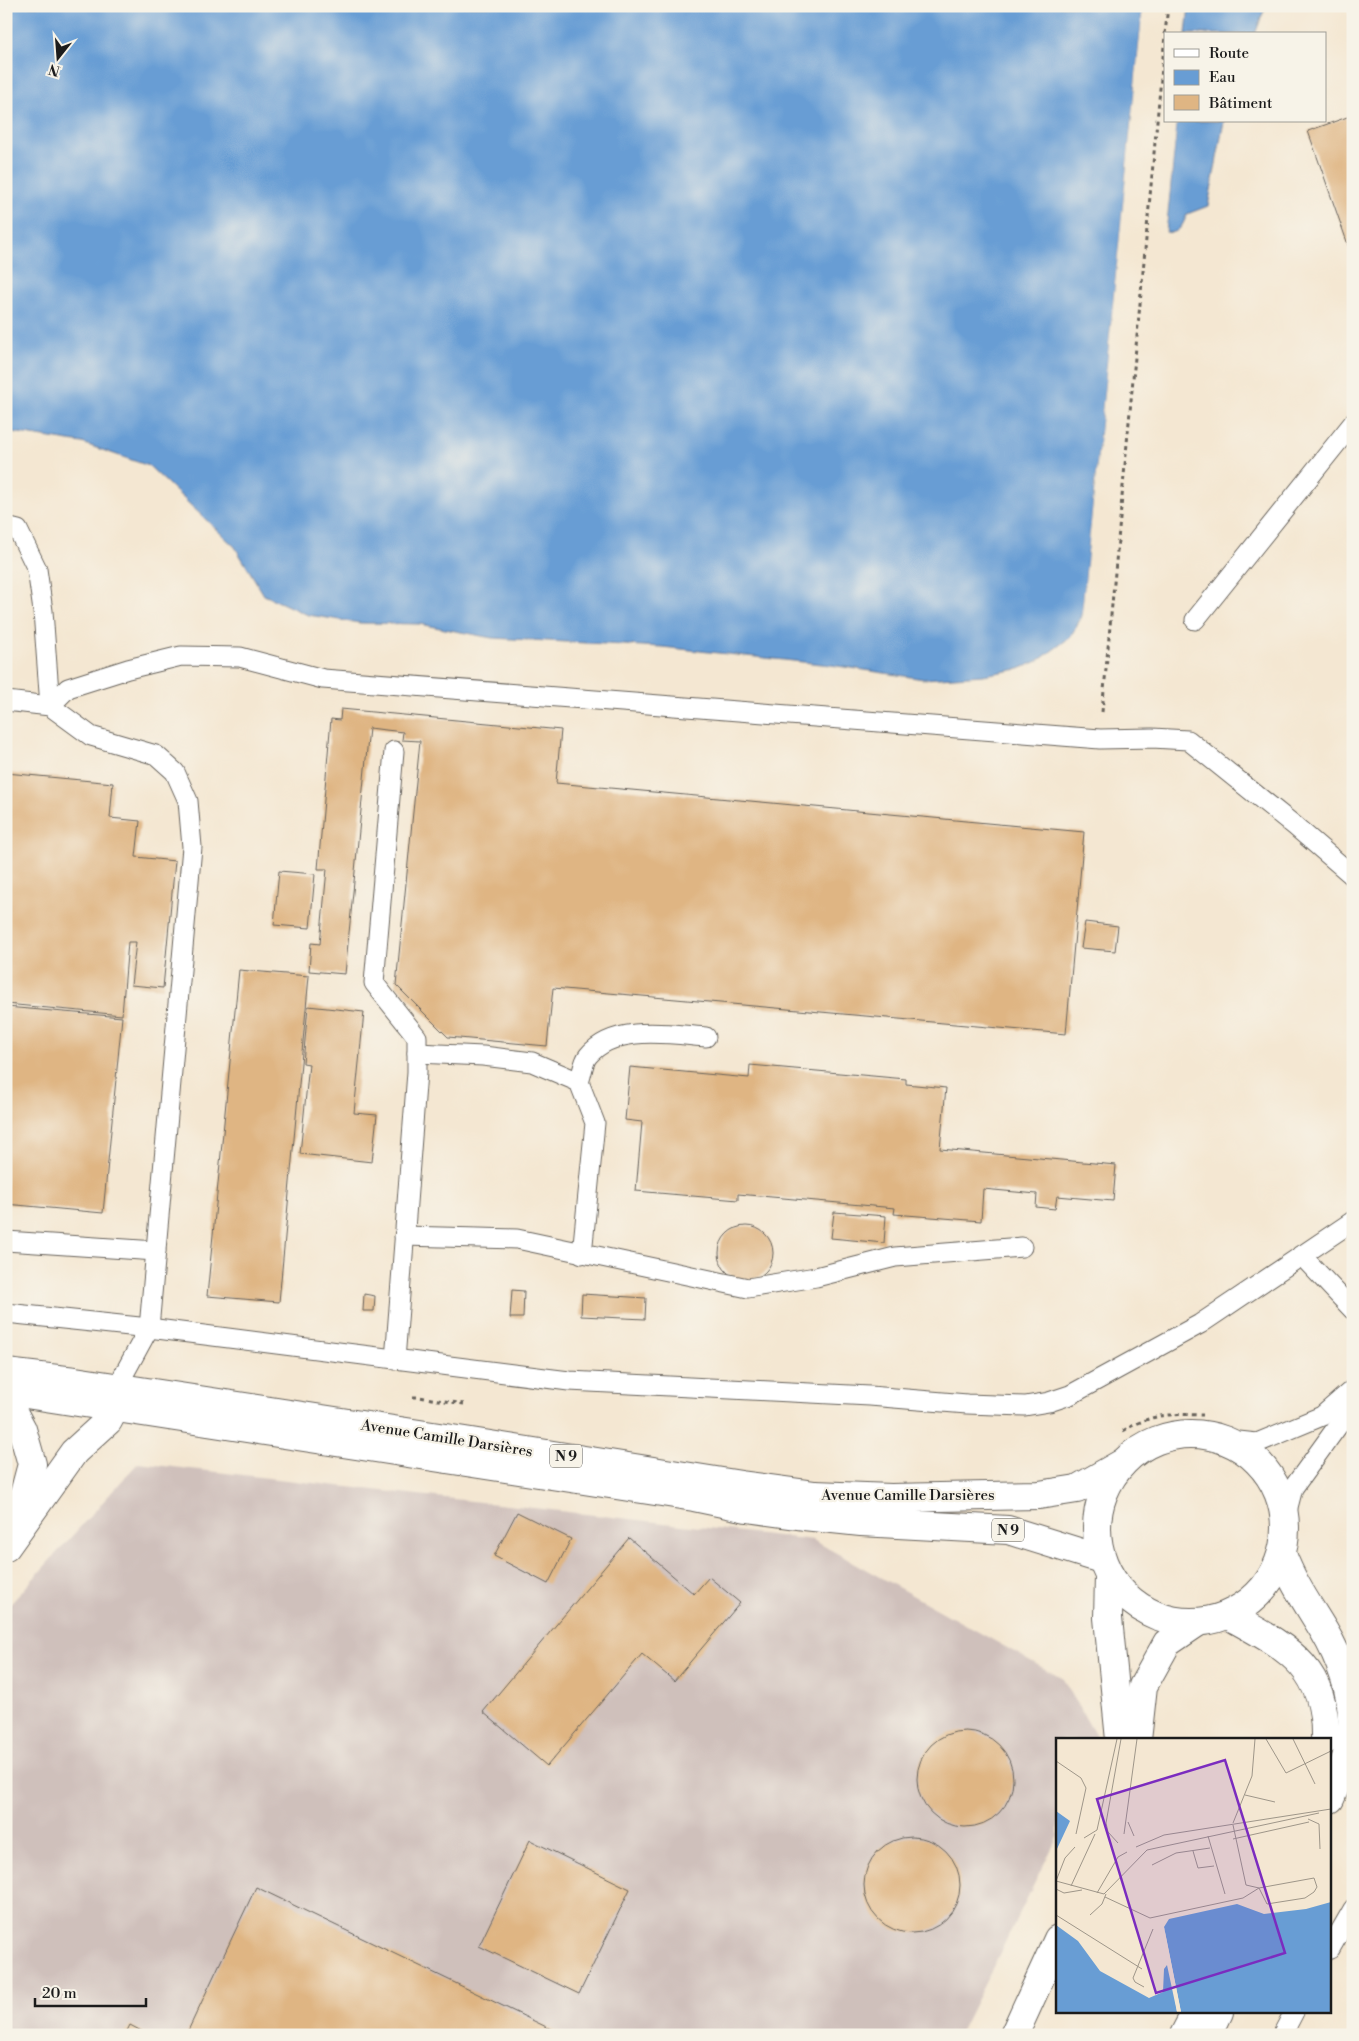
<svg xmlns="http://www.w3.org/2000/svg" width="1359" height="2041" viewBox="0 0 1359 2041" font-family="'Libre Bodoni',serif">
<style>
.industrial{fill:#cfc0bb}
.water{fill:#689dd4;stroke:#425c78}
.pier{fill:#f4e7d2}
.building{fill:#dfb583}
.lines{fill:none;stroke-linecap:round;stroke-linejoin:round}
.service-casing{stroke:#68635c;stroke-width:21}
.minor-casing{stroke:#68635c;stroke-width:30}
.tertiary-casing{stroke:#68635c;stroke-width:30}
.primary-casing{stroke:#68635c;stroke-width:30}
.path{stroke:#68635c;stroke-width:3;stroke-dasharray:4 4;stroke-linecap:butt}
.service{stroke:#fff;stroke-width:19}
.minor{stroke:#fff;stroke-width:28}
.tertiary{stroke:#fff;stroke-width:28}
.primary{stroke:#fff;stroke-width:28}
.labels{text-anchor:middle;stroke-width:4.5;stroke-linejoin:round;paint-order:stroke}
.shield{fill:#f7f3e8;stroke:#5e5c59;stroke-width:1}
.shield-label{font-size:14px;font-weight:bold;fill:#1c1c1c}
.street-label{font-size:15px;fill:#1c1c1c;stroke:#f7f3e8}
.inset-road{fill:none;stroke:#9e9689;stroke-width:1}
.view{fill:#7b2cbf;fill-opacity:0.15;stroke:#7b2cbf;stroke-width:2.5}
.inset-edge{fill:none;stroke:#1c1c1c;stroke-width:2.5}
</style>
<rect width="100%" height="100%" fill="#f7f3e8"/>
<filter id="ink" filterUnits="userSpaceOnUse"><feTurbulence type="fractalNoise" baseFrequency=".02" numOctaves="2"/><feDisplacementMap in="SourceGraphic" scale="10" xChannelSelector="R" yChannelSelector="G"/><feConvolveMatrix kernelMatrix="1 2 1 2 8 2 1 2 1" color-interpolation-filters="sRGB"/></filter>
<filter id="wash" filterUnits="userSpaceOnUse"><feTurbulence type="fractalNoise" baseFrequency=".0096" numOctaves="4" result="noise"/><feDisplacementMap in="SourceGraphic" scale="20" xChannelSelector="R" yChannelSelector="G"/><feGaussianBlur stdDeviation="1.12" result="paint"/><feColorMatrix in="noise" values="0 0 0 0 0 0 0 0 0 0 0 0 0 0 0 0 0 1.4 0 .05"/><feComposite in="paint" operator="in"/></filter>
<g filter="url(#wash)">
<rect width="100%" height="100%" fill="#f4e7d2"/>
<polygon class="industrial" points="138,1463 813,1540 1063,1679 1098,1740 1058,1740 1058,1836 959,2035 6,2035 6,1609"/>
<g class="water">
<polygon points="6,6 1143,6 1082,613 1077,626 1069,638 1038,661 1019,669 983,675 924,679 831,665 662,647 492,638 419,624 360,623 308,615 264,595 235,547 149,466 82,443 6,431"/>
<polygon points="1189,6 1268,6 1263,13 1255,34 1186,34"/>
<path d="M 1177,121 L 1224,121 L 1208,206 L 1187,214 C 1183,225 1179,235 1166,232 Z"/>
</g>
<g class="pier">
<polygon points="1143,6 1146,6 1084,614 1081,622"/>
<polygon points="1175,121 1177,121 1165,235 1163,232"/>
</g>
<g id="blocks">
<g class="building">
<polygon points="1353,115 1353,256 1352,256 1308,131"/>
<polygon points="341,709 561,730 556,783 1084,832 1066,1034 553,988 547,1046 448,1037 396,985 420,741 402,740 403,732 369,728 345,974 309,971 311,943 320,944 327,869 318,869 331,719 340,720"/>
<polygon points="6,773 113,783 110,818 140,821 136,857 175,861 163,988 131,985 136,942 128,942 122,1015 6,1004"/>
<polygon points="279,871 315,874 310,928 274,925"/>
<polygon points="1085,922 1118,926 1115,951 1081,948"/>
<polygon points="239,970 309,976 279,1302 207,1296"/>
<polygon points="308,1006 364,1012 354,1113 377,1115 372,1162 300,1154 309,1064 303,1063"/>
<polygon points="6,1007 122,1017 103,1213 6,1204"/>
<polygon points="750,1065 906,1079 906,1084 946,1088 940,1149 1116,1165 1113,1201 1057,1196 1055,1209 1036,1207 1037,1194 983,1189 981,1221 894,1214 895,1208 738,1194 738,1200 636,1191 642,1122 625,1120 630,1067 749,1078"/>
<polygon points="834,1212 886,1216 884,1243 831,1238"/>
<circle cx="746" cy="1253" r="27"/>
<polygon points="512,1290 524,1291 523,1318 510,1318"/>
<polygon points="364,1294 375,1296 374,1311 363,1311"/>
<polygon points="582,1294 646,1298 645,1319 581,1316"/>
<polygon points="517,1512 571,1539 548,1584 494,1556"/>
<polygon points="629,1538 694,1594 709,1577 740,1603 674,1681 642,1654 547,1766 483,1712"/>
<circle cx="965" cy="1779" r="48"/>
<circle cx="912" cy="1885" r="48"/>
<polygon points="530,1840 630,1889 579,1994 479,1946"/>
<polygon points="256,1887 563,2035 186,2035"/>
<polygon points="130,2025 149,2035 125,2035"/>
</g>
</g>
</g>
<g filter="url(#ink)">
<use href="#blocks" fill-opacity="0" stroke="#68635c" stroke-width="1"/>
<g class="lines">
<defs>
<g id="service">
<polyline points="6,527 18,530 37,569 43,611 50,706"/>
<polyline points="1195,620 1353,423"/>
<polyline points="6,701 50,706 91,736 156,755 175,772 188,801 192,847 149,1328 124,1374 122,1388"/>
<polyline points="50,706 68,688 128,669 181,656 240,657 323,679 1100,739 1152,738 1188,740 1295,826 1353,876"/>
<polyline points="394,751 374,983 417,1037 417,1072 395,1360"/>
<polyline points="417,1053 483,1056 532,1062 579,1082 595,1123 582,1254"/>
<path d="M 579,1082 C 582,1075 583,1062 588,1056 C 614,1024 669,1034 706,1037"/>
<polyline points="404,1236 517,1239 748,1288 816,1277 895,1257 1022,1247"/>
<polyline points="6,1241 156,1251"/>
<polyline points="1301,1255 1353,1310"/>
<polyline points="6,1313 149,1328 569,1381 870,1396 967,1404 1025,1406 1049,1402 1070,1395 1200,1324 1353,1221"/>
<polyline points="1220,1439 1257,1443 1322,1416 1353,1389"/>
<polyline points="1285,1519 1293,1488 1353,1405"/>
<polyline points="1330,1949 1353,1909"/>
<polyline points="1282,2035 1294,2012"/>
</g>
<g id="minor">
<polyline points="6,1399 22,1429 32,1464 16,1524"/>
<polyline points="6,1547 74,1452 108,1421 115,1408"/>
</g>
<g id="tertiary">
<polyline points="1109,1576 1108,1618 1120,1740"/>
<polyline points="1137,1740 1143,1686 1167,1643 1198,1622"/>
<polyline points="1014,2035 1058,1939"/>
</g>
<g id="primary">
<polyline points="6,1373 75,1381 465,1441 741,1485 815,1495 891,1498 1039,1495 1077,1489 1121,1464"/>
<polyline points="13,1392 694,1497 747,1508 804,1516 861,1522 1008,1530 1101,1559"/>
<circle cx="1191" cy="1528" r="94"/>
<path d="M 1282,1554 C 1292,1582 1309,1606 1324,1631 C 1339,1656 1354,1695 1352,1726 C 1351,1751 1340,1776 1330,1799"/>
<path d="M 1228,1615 C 1285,1647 1327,1665 1325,1740"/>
<polyline points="1184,2035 1196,2012"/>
<polyline points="1208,2035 1219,2012"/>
</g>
</defs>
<use href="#service" class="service-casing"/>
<use href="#minor" class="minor-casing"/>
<use href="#tertiary" class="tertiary-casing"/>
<use href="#primary" class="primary-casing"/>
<g class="path">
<polyline points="1165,34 1168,6"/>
<polyline points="1102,712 1165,35"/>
<polyline points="413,1397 419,1397 464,1404"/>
<path d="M 1123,1431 C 1153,1413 1169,1414 1203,1415"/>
</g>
<use href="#service" class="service"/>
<use href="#minor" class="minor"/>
<use href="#tertiary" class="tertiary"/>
<use href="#primary" class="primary"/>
</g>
</g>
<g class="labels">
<g class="shield">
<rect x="550" y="1444.5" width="32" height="23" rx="4"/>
<rect x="992" y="1518.5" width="32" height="23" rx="4"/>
</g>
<g class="shield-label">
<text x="566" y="1461">N 9</text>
<text x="1008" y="1535">N 9</text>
</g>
<g class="street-label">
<text transform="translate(447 1438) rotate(9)" y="5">Avenue Camille Darsières</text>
<text x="908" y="1500">Avenue Camille Darsières</text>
</g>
</g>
<g transform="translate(1056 1738)">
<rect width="275" height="275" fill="#f4e7d2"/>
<path d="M 0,73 L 14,83 L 0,113 ZM 275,164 L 275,274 L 125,274 L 108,189 L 113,181 L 181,166 L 208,176 L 250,171 ZM 0,187 L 22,203 L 44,233 L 93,260 L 107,254 L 108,231 L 111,227 L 121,274 L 0,274 Z" fill="#689dd4"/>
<path d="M 107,184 L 125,274 L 121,274 Z" fill="#f4e7d2"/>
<path class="inset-road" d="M 210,1 L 230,35 L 275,13M 237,1 L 259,46M 0,23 L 25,40 L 30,50 L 20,96M 189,57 L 219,64M 252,81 L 263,86 L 264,111M 72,84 L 78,98M 177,85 L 196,38 L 199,1M 68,96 L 81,1M 152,98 L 169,156M 28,100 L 41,92 L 61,1M 177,101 L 253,84M 62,105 L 52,94 L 50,85 L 65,1M 80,109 L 108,97 L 275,71M 137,113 L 142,130 L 158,128M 96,127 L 120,115 L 154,110M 0,143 L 48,156 L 91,112 L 263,75M 0,143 L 9,120 L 19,109M 15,148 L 39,96M 0,151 L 8,155 L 26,152M 41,155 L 62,119 L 71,114M 49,159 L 94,180 L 187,160 L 203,150 L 211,166 L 249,160 L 258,154 L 261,149 L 258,140 L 203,150 L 190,147 L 177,87M 0,177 L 86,231M 34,177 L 46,166 L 50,156M 88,249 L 79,244 L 77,240 L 97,191"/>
<path class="view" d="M 169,22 L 229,215 L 100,255 L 41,61 Z"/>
<rect width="275" height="275" class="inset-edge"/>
</g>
<rect width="1359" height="2041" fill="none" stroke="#f7f3e8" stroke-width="25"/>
<rect x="1164" y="32" width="162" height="90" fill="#f7f3e8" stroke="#9f9d96"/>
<rect x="1174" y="49" width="25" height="8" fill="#ffffff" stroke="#9f9d96"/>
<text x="1209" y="58" font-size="15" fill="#1c1c1c">Route</text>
<rect x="1174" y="70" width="25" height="15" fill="#689dd4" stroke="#9f9d96"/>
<text x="1209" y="82" font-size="15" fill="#1c1c1c">Eau</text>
<rect x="1174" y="95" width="25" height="15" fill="#dfb583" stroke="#9f9d96"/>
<text x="1209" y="108" font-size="15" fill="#1c1c1c">Bâtiment</text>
<g transform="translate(58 58) rotate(197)" stroke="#f7f3e8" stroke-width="4" paint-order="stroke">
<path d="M0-4L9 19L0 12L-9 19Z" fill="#1c1c1c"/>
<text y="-8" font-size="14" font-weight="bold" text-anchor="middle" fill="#1c1c1c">N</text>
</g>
<path d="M35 1998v8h111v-8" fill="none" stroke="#1c1c1c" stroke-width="2.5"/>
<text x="42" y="1998" font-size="15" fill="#1c1c1c" stroke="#f7f3e8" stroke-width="4" paint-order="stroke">20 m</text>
</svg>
